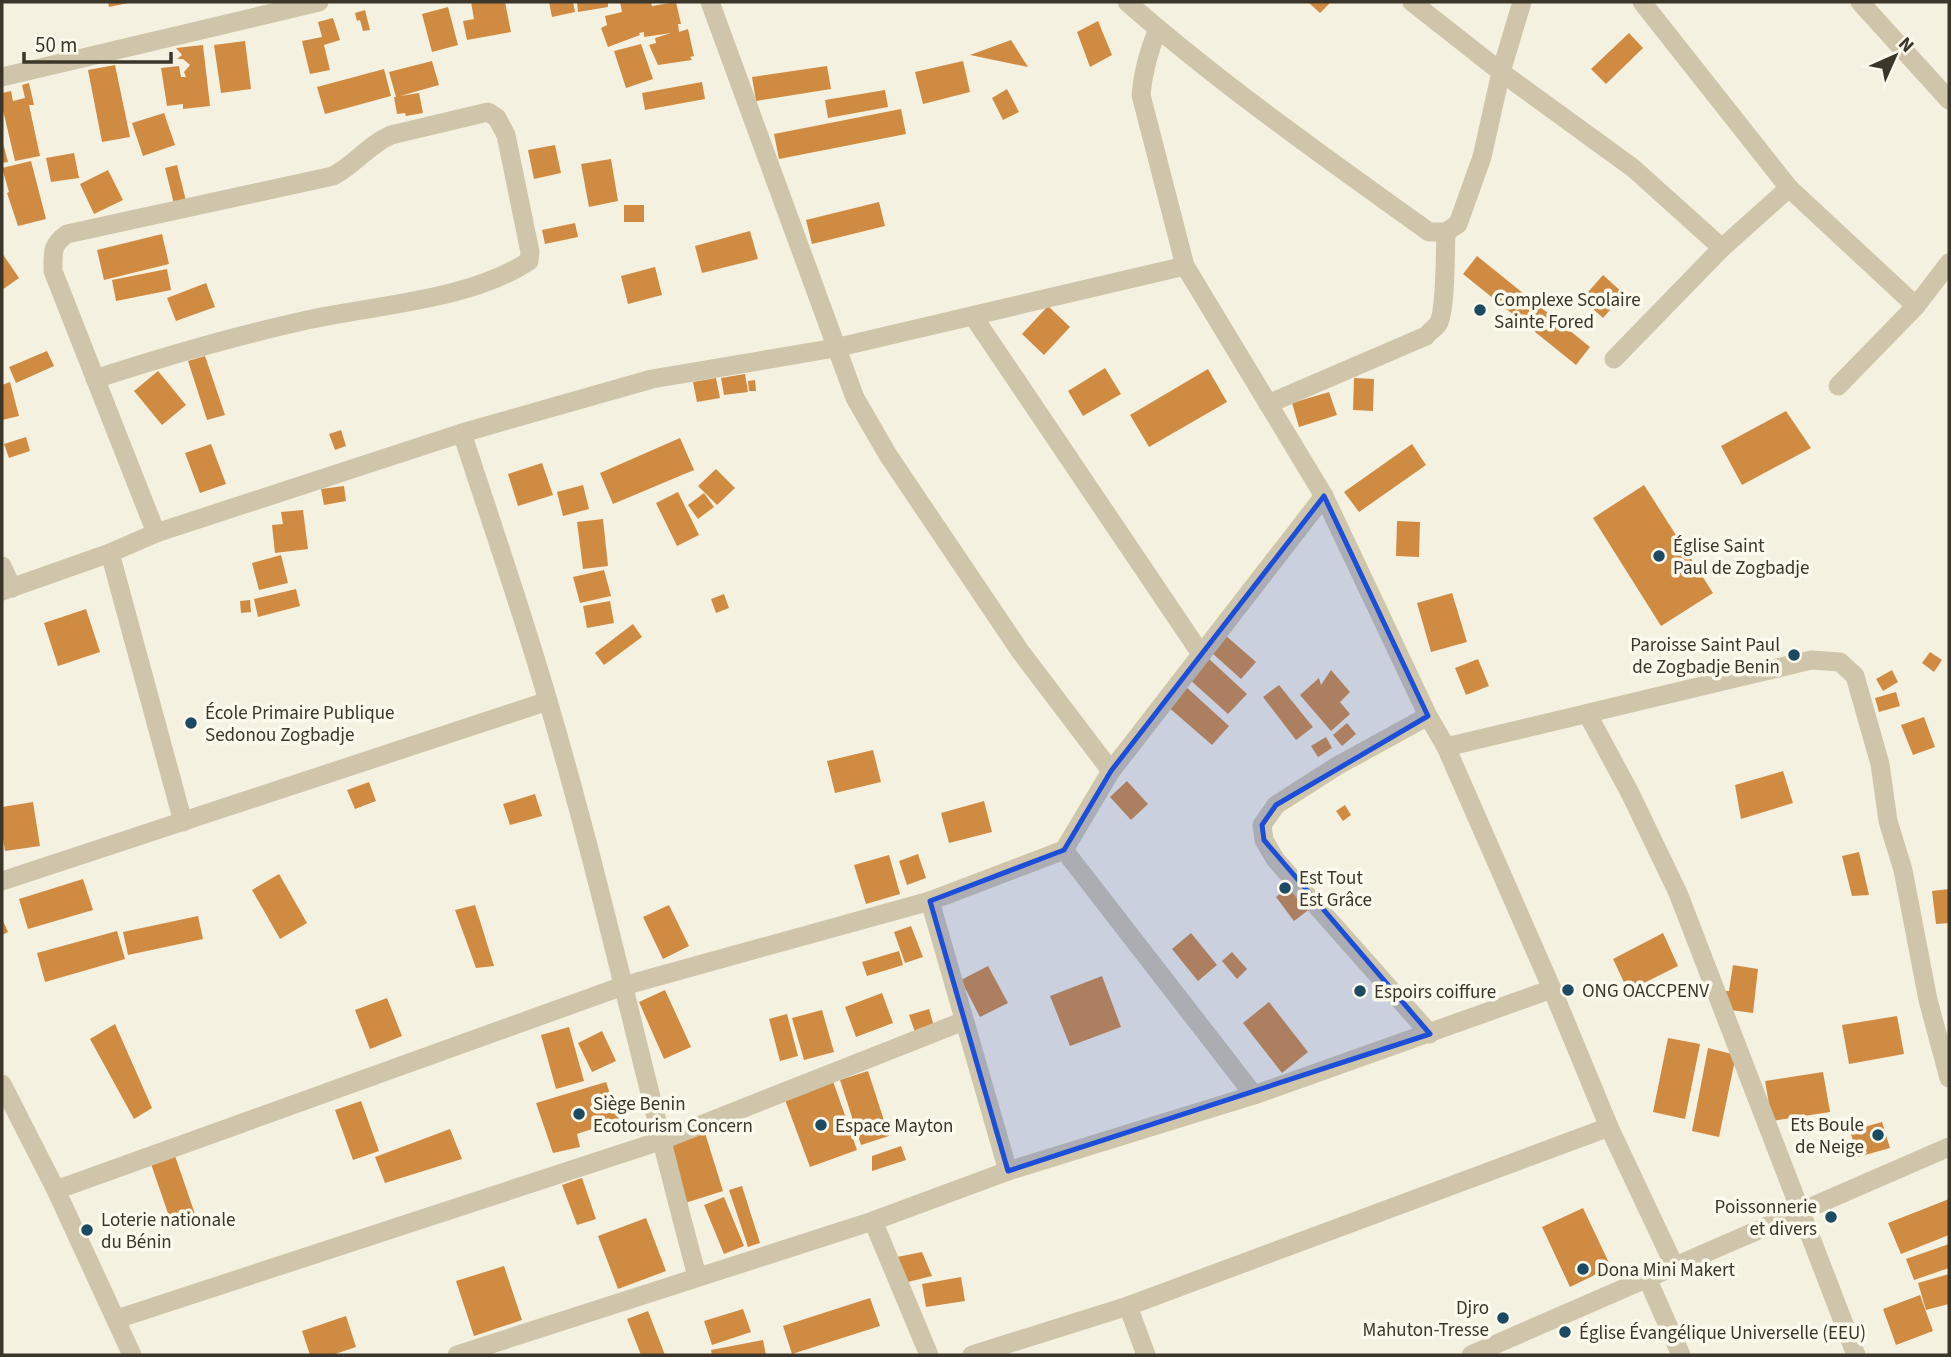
<svg xmlns="http://www.w3.org/2000/svg" width="1951" height="1357" viewBox="0 0 1951 1357" font-family="'Source Sans 3',sans-serif">
<style>
.building{fill:#d08b43}
.lines{fill:none;stroke-linecap:round;stroke-linejoin:round}
.minor{stroke:#cfc5aa;stroke-width:19}
.marked{fill:#1d4ed8;fill-opacity:0.2;stroke:#1d4ed8;stroke-width:5;stroke-linejoin:round}
.poi-dot{fill:#1b4a62;stroke:#fcf9ed;stroke-width:2.5}
.labels{text-anchor:middle;stroke-width:7;stroke-linejoin:round;paint-order:stroke}
.poi-label{font-size:19px;fill:#3c352a;stroke:#fcf9ed;text-anchor:start}
</style>
<rect width="100%" height="100%" fill="#f5f1e0"/>
<g class="building">
<polygon points="108,2 128,2 128,3 109,7"/>
<polygon points="471,2 505,2 511,32 467,40 463,21 474,19"/>
<polygon points="549,2 573,2 575,12 552,17"/>
<polygon points="577,2 608,2 608,7 578,12"/>
<polygon points="620,2 651,2 652,6 676,2 681,24 678,24 679,32 688,29 694,56 690,57 692,60 658,65 649,45 656,43 655,38 671,33 644,37 644,32 639,33 640,35 608,47 601,28 607,25 605,16 622,12"/>
<polygon points="1308,2 1331,2 1320,13"/>
<polygon points="448,7 458,45 432,52 422,14"/>
<polygon points="365,10 370,30 363,31 360,20 357,21 355,13"/>
<polygon points="333,18 340,40 324,45 330,70 310,74 302,41 322,37 318,22"/>
<polygon points="1098,21 1112,55 1090,67 1077,32"/>
<polygon points="1629,33 1643,48 1606,84 1591,69"/>
<polygon points="1011,40 1028,67 970,55"/>
<polygon points="245,41 251,89 221,93 214,45"/>
<polygon points="641,44 653,79 626,88 614,51"/>
<polygon points="203,45 210,106 183,109 183,104 167,106 161,68 179,66 181,77 186,77 184,72 190,65 183,59 177,59 182,55 176,48"/>
<polygon points="432,61 439,85 400,96 419,93 423,113 406,116 405,113 397,114 394,97 396,97 389,72"/>
<polygon points="963,61 970,92 923,104 915,72"/>
<polygon points="115,65 130,137 102,142 88,70"/>
<polygon points="827,66 831,89 756,101 752,77"/>
<polygon points="384,69 391,96 325,114 317,87"/>
<polygon points="702,82 705,99 645,110 642,93"/>
<polygon points="29,83 34,105 29,105 40,156 15,161 2,106 2,93 11,91 13,101 25,98 22,85"/>
<polygon points="1007,89 1019,112 1003,120 992,98"/>
<polygon points="885,90 888,107 828,118 825,100"/>
<polygon points="901,109 906,134 779,159 774,134"/>
<polygon points="164,113 175,145 143,156 132,123"/>
<polygon points="2,139 8,162 2,163"/>
<polygon points="555,145 561,173 534,179 528,150"/>
<polygon points="74,153 79,178 51,182 46,158"/>
<polygon points="611,159 618,201 589,207 581,164"/>
<polygon points="31,161 46,219 18,226 7,193 9,192 2,168"/>
<polygon points="177,165 186,201 174,204 165,168"/>
<polygon points="108,170 123,200 94,214 80,184"/>
<polygon points="879,202 885,226 812,244 806,220"/>
<rect x="624" y="205" width="20" height="17"/>
<polygon points="575,223 578,237 545,244 542,230"/>
<polygon points="750,231 758,259 702,273 695,246"/>
<polygon points="162,234 169,264 104,280 97,250"/>
<polygon points="2,253 19,278 2,290"/>
<polygon points="1477,256 1590,347 1576,365 1463,274"/>
<polygon points="655,267 662,295 628,304 621,276"/>
<polygon points="167,269 171,290 116,301 112,280"/>
<polygon points="1603,275 1624,294 1603,318 1582,299"/>
<polygon points="206,283 215,307 176,321 167,298"/>
<polygon points="1048,306 1070,327 1044,355 1022,334"/>
<polygon points="47,351 54,366 16,383 9,367"/>
<polygon points="205,356 225,415 207,420 188,361"/>
<polygon points="1105,368 1121,394 1083,416 1068,391"/>
<polygon points="1208,369 1227,402 1149,447 1130,415"/>
<polygon points="158,371 186,405 162,425 134,391"/>
<polygon points="745,374 748,392 724,395 721,378"/>
<polygon points="716,378 720,398 697,402 693,382"/>
<polygon points="1354,378 1374,379 1373,411 1353,410"/>
<polygon points="755,380 756,391 749,391 748,381"/>
<polygon points="10,382 19,416 2,420 2,385"/>
<polygon points="1329,392 1337,415 1299,427 1292,403"/>
<polygon points="1786,411 1811,448 1742,485 1721,446"/>
<polygon points="341,430 346,446 335,450 329,434"/>
<polygon points="26,437 30,451 9,458 4,444"/>
<polygon points="680,438 694,470 613,504 600,473"/>
<polygon points="211,444 226,484 200,493 185,453"/>
<polygon points="1412,444 1426,465 1359,512 1344,492"/>
<polygon points="542,463 553,495 518,506 508,474"/>
<polygon points="716,469 735,488 717,505 698,486"/>
<polygon points="583,485 589,509 563,516 557,492"/>
<polygon points="1644,485 1713,593 1661,626 1593,518"/>
<polygon points="344,486 346,501 324,505 321,489"/>
<polygon points="678,492 699,535 677,546 656,503"/>
<polygon points="704,493 714,507 698,519 688,505"/>
<polygon points="303,510 308,549 275,553 272,525 283,524 281,512"/>
<polygon points="603,519 608,566 583,569 577,522"/>
<polygon points="1397,521 1420,522 1419,557 1396,556"/>
<polygon points="281,555 288,583 259,590 252,563"/>
<polygon points="604,570 611,596 580,603 573,577"/>
<polygon points="296,589 300,606 258,617 254,599"/>
<polygon points="1452,593 1467,642 1431,652 1417,603"/>
<polygon points="724,594 729,608 716,613 711,599"/>
<polygon points="250,600 251,612 241,613 240,601"/>
<polygon points="610,601 614,623 587,628 583,606"/>
<polygon points="86,609 100,652 58,666 44,623"/>
<polygon points="633,624 642,637 604,665 595,653"/>
<polygon points="1225,635 1256,662 1241,679 1211,652"/>
<polygon points="1930,652 1942,660 1934,672 1922,663"/>
<polygon points="1207,657 1247,694 1228,714 1188,678"/>
<polygon points="1478,659 1489,686 1466,695 1455,668"/>
<polygon points="1331,670 1350,692 1340,702 1350,714 1331,731 1300,695 1319,678 1321,685"/>
<polygon points="1892,670 1898,682 1883,691 1876,679"/>
<polygon points="1184,685 1229,726 1212,745 1166,705"/>
<polygon points="1279,685 1313,727 1296,740 1263,697"/>
<polygon points="1896,692 1900,706 1879,712 1875,698"/>
<polygon points="1924,717 1935,747 1913,755 1901,725"/>
<polygon points="1347,723 1356,734 1342,746 1333,735"/>
<polygon points="1326,737 1332,748 1318,757 1311,746"/>
<polygon points="873,750 881,782 835,793 827,761"/>
<polygon points="1783,771 1793,803 1741,819 1735,785"/>
<polygon points="1127,781 1148,804 1131,820 1110,797"/>
<polygon points="369,782 376,801 355,809 347,790"/>
<polygon points="535,794 542,816 510,825 503,804"/>
<polygon points="984,801 992,832 949,843 941,813"/>
<polygon points="33,802 40,846 5,851 2,832 2,807"/>
<polygon points="1345,805 1351,815 1343,821 1336,811"/>
<polygon points="1859,852 1869,895 1852,896 1842,856"/>
<polygon points="918,854 926,878 907,885 899,861"/>
<polygon points="889,855 900,894 866,904 854,865"/>
<polygon points="279,874 307,923 280,939 252,890"/>
<polygon points="83,879 93,910 28,929 19,899"/>
<polygon points="1293,884 1311,908 1294,921 1276,897"/>
<polygon points="1949,889 1949,923 1936,924 1932,891"/>
<polygon points="475,905 494,966 476,968 455,910"/>
<polygon points="669,905 689,946 663,959 643,917"/>
<polygon points="198,916 203,939 128,955 123,932"/>
<polygon points="2,919 8,932 2,935"/>
<polygon points="911,926 923,957 905,963 894,932"/>
<polygon points="117,931 125,959 45,982 37,953"/>
<polygon points="1191,933 1217,965 1198,981 1172,949"/>
<polygon points="1663,933 1678,966 1628,991 1613,959"/>
<polygon points="899,951 903,965 867,976 862,962"/>
<polygon points="1232,952 1247,969 1237,979 1222,961"/>
<polygon points="1733,965 1758,969 1753,1013 1723,1009 1726,991 1729,991"/>
<polygon points="988,966 1008,1003 980,1017 961,980"/>
<polygon points="1102,976 1121,1027 1070,1046 1050,996"/>
<polygon points="665,990 691,1047 664,1059 639,1002"/>
<polygon points="882,993 893,1023 856,1037 845,1007"/>
<polygon points="387,998 402,1036 370,1049 355,1010"/>
<polygon points="1269,1002 1308,1052 1282,1073 1243,1023"/>
<polygon points="929,1009 935,1030 916,1035 909,1015"/>
<polygon points="822,1010 834,1052 804,1060 792,1018"/>
<polygon points="787,1014 798,1056 780,1061 769,1019"/>
<polygon points="1897,1016 1904,1054 1849,1064 1842,1025"/>
<polygon points="115,1024 152,1108 134,1119 90,1039"/>
<polygon points="569,1027 584,1081 556,1089 541,1035"/>
<polygon points="602,1031 616,1061 592,1072 578,1043"/>
<polygon points="1668,1038 1700,1044 1685,1119 1653,1112"/>
<polygon points="1708,1048 1736,1055 1719,1137 1692,1131"/>
<polygon points="868,1071 889,1136 861,1145 840,1080"/>
<polygon points="1823,1072 1830,1112 1772,1121 1765,1081"/>
<polygon points="833,1081 857,1150 810,1167 785,1100"/>
<polygon points="606,1082 619,1120 577,1134 580,1147 553,1153 536,1103"/>
<polygon points="361,1101 379,1151 353,1160 335,1110"/>
<polygon points="1882,1122 1890,1148 1858,1157 1850,1131"/>
<polygon points="450,1129 462,1159 385,1183 375,1157"/>
<polygon points="705,1133 723,1191 682,1204 664,1146"/>
<polygon points="901,1146 906,1160 872,1171 872,1156"/>
<polygon points="175,1156 195,1214 171,1222 151,1164"/>
<polygon points="582,1178 596,1219 577,1225 562,1185"/>
<polygon points="742,1186 760,1243 748,1247 729,1190"/>
<polygon points="724,1197 744,1246 724,1254 704,1205"/>
<polygon points="1949,1199 1949,1235 1901,1254 1888,1223"/>
<polygon points="1583,1208 1611,1267 1570,1287 1542,1227"/>
<polygon points="646,1218 666,1271 618,1289 598,1236"/>
<polygon points="1949,1244 1949,1268 1914,1280 1906,1259"/>
<polygon points="922,1252 932,1276 904,1283 897,1257"/>
<polygon points="504,1266 522,1320 474,1336 456,1281"/>
<polygon points="1949,1274 1949,1304 1926,1310 1918,1283"/>
<polygon points="961,1277 965,1301 926,1307 922,1284"/>
<polygon points="1920,1295 1933,1331 1896,1345 1883,1309"/>
<polygon points="870,1298 880,1326 792,1354 783,1326"/>
<polygon points="743,1309 751,1332 712,1345 704,1321"/>
<polygon points="648,1311 665,1355 641,1355 627,1319"/>
<polygon points="346,1316 356,1347 332,1355 310,1355 302,1331"/>
<polygon points="763,1340 766,1355 712,1355 711,1350"/>
</g>
<g class="lines">
<g class="minor">
<polyline points="710,2 855,398 888,455 1020,651 1111,771"/>
<path d="M 1127,2 C 1222,85 1326,158 1429,232 L 1446,232 L 1458,224 L 1482,157 L 1501,72 L 1522,2"/>
<polyline points="1412,2 1501,72 1633,168 1722,248"/>
<polyline points="1642,2 1789,188 1916,306"/>
<polyline points="1860,2 1949,100"/>
<path d="M 1158,29 C 1149,50 1143,71 1141,95 L 1185,266 L 1324,496 L 1428,716 L 1446,747 L 1552,989 L 1609,1127 L 1674,1265"/>
<polyline points="2,77 319,2"/>
<polyline points="973,316 1201,654"/>
<polyline points="1614,359 1722,248 1789,188"/>
<path d="M 95,379 C 166,356 235,336 307,320 C 375,305 471,300 529,261 L 530,252 L 506,135 L 497,118 L 488,112 L 391,135 C 368,145 356,164 333,176 L 67,234 C 51,245 53,253 53,271 L 156,533"/>
<polyline points="1838,386 1916,306 1949,263"/>
<path d="M 1268,404 L 1426,336 C 1429,332 1435,328 1438,324 C 1446,312 1445,251 1446,232"/>
<path d="M 462,433 C 491,522 522,611 548,701 C 604,891 645,1085 697,1276"/>
<polyline points="110,553 183,822"/>
<polyline points="2,566 12,588"/>
<polyline points="2,591 110,553 156,533 462,433 652,379 835,348 1185,266"/>
<polyline points="1588,715 1630,793 1678,893 1856,1355"/>
<polyline points="1428,716 1337,766 1276,805 1262,825 1264,840 1275,859 1430,1034"/>
<polyline points="1446,747 1811,660 1840,662 1855,676 1880,764 1888,821 1903,870 1928,1000 1949,1078"/>
<polyline points="1064,850 1254,1095"/>
<polyline points="2,881 548,701"/>
<polyline points="930,901 1008,1171"/>
<polyline points="2,1084 56,1190 132,1355"/>
<polyline points="56,1190 623,986 930,901 1064,850 1111,771 1324,496"/>
<polyline points="873,1221 929,1355"/>
<polyline points="1648,1280 1681,1355"/>
<polyline points="1128,1306 1146,1355"/>
<polyline points="117,1319 660,1141 964,1021"/>
<polyline points="457,1355 873,1221 1008,1171 1254,1095 1552,989"/>
<polyline points="972,1355 1128,1306 1609,1127"/>
<polyline points="1471,1355 1949,1147"/>
</g>
</g>
<path class="marked" d="M 1324,496 L 1428,716 L 1276,805 L 1262,825 L 1264,840 L 1430,1034 L 1008,1171 L 930,901 L 1064,850 L 1111,771 Z"/>
<g class="poi-dot">
<circle cx="1480" cy="310" r="7"/>
<circle cx="1659" cy="556" r="7"/>
<circle cx="1794" cy="655" r="7"/>
<circle cx="191" cy="723" r="7"/>
<circle cx="1285" cy="888" r="7"/>
<circle cx="1568" cy="990" r="7"/>
<circle cx="1360" cy="991" r="7"/>
<circle cx="579" cy="1114" r="7"/>
<circle cx="821" cy="1125" r="7"/>
<circle cx="1878" cy="1135" r="7"/>
<circle cx="1831" cy="1217" r="7"/>
<circle cx="87" cy="1230" r="7"/>
<circle cx="1583" cy="1269" r="7"/>
<circle cx="1503" cy="1318" r="7"/>
<circle cx="1565" cy="1332" r="7"/>
</g>
<g class="labels">
<g class="poi-label">
<text x="1494" y="306">Complexe Scolaire<tspan x="1494" dy="22">Sainte Fored</tspan></text>
<text x="1673" y="552">Église Saint<tspan x="1673" dy="22">Paul de Zogbadje</tspan></text>
<text x="1780" y="651" text-anchor="end">Paroisse Saint Paul<tspan x="1780" dy="22">de Zogbadje Benin</tspan></text>
<text x="205" y="719">École Primaire Publique<tspan x="205" dy="22">Sedonou Zogbadje</tspan></text>
<text x="1299" y="884">Est Tout<tspan x="1299" dy="22">Est Grâce</tspan></text>
<text x="1582" y="997">ONG OACCPENV</text>
<text x="1374" y="998">Espoirs coiffure</text>
<text x="593" y="1110">Siège Benin<tspan x="593" dy="22">Ecotourism Concern</tspan></text>
<text x="1864" y="1131" text-anchor="end">Ets Boule<tspan x="1864" dy="22">de Neige</tspan></text>
<text x="835" y="1132">Espace Mayton</text>
<text x="1817" y="1213" text-anchor="end">Poissonnerie<tspan x="1817" dy="22">et divers</tspan></text>
<text x="101" y="1226">Loterie nationale<tspan x="101" dy="22">du Bénin</tspan></text>
<text x="1597" y="1276">Dona Mini Makert</text>
<text x="1489" y="1314" text-anchor="end">Djro<tspan x="1489" dy="22">Mahuton-Tresse</tspan></text>
<text x="1579" y="1339">Église Évangélique Universelle (EEU)</text>
</g>
</g>
<rect width="1951" height="1357" fill="none" stroke="#3c352a" stroke-width="7"/>
<g transform="translate(1895 56) rotate(45)" stroke="#fcf9ed" stroke-width="5" paint-order="stroke">
<path d="M0-5L12 26L0 18L-12 26Z" fill="#3c352a"/>
<text y="-10" font-size="19" font-weight="bold" text-anchor="middle" fill="#3c352a">N</text>
</g>
<path d="M24 52v10h147v-10" fill="none" stroke="#3c352a" stroke-width="3.5"/>
<text x="35" y="52" font-size="21" fill="#3c352a" stroke="#fcf9ed" stroke-width="5" paint-order="stroke">50 m</text>
</svg>
